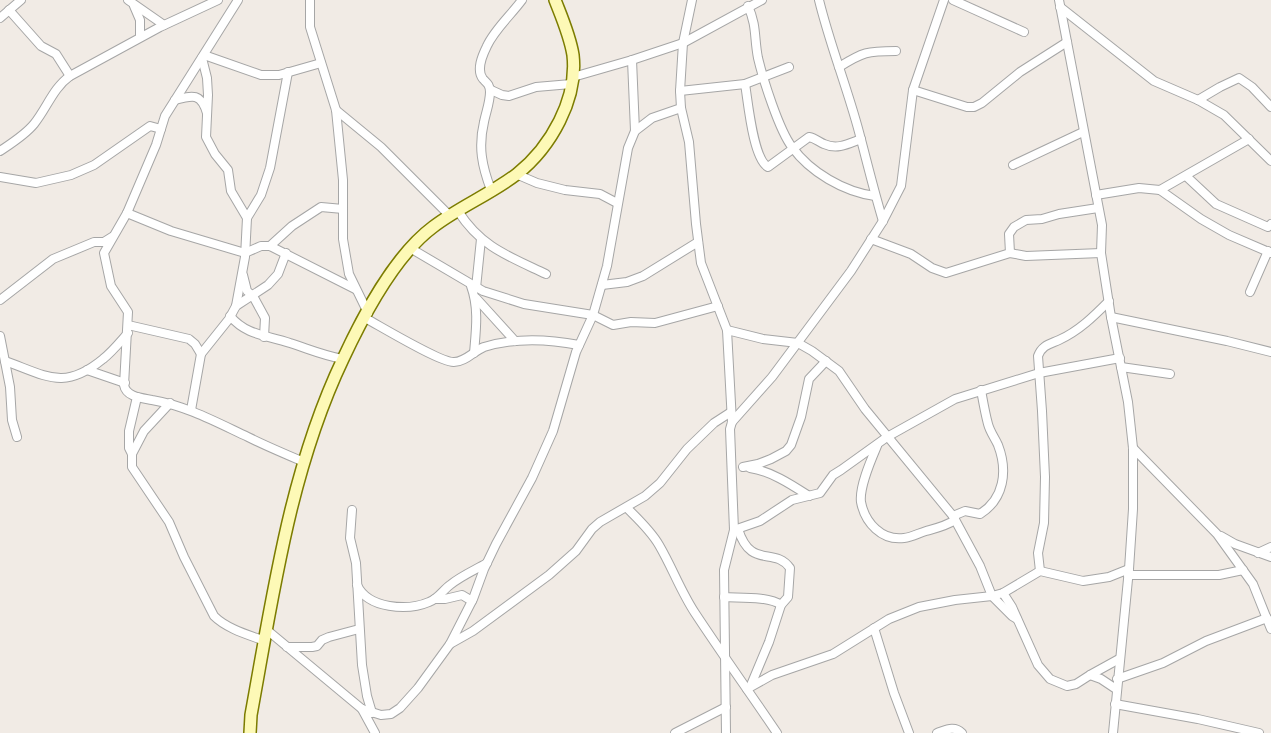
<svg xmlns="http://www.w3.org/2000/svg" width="1271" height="733" viewBox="0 0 1271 733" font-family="'Fira Sans Condensed',sans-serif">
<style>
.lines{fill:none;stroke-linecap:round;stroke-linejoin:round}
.street-casing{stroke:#a6a6a6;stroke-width:10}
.secondary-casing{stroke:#7c7c00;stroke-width:14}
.street{stroke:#fff;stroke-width:8}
.secondary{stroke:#fdf9b6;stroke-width:11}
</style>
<rect width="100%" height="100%" fill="#f1ebe5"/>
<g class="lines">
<defs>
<g id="street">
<polyline points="128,0 164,25"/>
<path d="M 238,0 L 165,116 L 156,145 L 127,213 L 104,253 L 111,286 L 128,312 L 124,385 C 126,397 142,398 152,400 C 187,406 216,422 248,437 C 266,446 285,454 304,462"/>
<polyline points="310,0 310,27 336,110 343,180 343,239 349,274 368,313"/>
<polyline points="692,0 683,43 680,91 681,108 689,142 696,224 701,263 727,330 732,422 730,429 734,530 724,570 726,733"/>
<path d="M 819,0 C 830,45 847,87 859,132 C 867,162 874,191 883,221"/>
<polyline points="953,0 1024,32"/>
<polyline points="1059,0 1102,225 1101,253 1111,317 1128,402 1133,448 1133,509 1129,569 1113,733"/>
<polyline points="134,6 140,20 140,37"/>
<path d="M 748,6 C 757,26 754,38 758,58 C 763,79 779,130 792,147 C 810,172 844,192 875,196"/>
<polyline points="1060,7 1154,81 1198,100 1224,115 1271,161"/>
<polyline points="9,10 41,46 56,54 70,76"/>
<polyline points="0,18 21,0"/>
<polyline points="204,55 261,75 279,75 321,63"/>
<polyline points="202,58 207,78 208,95 206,137 215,154 228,170 231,191 247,218"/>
<polyline points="632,60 635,131"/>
<path d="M 839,67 C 863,52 867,51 896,51"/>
<polyline points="573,77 632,60 683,43 762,0"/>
<path d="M 745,84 C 748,101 753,159 768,167 L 809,137 C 815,138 819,142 824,144 C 837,150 848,144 861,139"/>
<polyline points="491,90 502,95 509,96 536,87 571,84"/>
<polyline points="913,90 967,107 974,107 982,103 1020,72 1067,42"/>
<polyline points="680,91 745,84 789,67"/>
<path d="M 175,100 C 193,95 201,93 207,113"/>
<polyline points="1198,100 1220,87 1239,78 1252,87 1271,107"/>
<polyline points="336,110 381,147 450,216"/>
<path d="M 0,151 C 12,143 25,135 34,124 C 47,108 53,88 70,76 L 160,27 L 218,0"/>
<polyline points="1013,165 1083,132"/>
<polyline points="516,174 537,183 565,190 600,194 617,203"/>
<polyline points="1186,176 1216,204 1268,227 1271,224"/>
<polyline points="0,177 36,183 71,175 94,165 150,126 161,129"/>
<path d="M 491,190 C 482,166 478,147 484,122 C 486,112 490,102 490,92 C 490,85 487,83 483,79 C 476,70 482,56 487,46 C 494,30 511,15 522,0"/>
<polyline points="1160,190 1249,139"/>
<polyline points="1096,195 1139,188 1160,190 1201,219 1229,235 1271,253"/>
<path d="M 458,211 C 481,247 508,256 546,274"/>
<polyline points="127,213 171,231 245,253 261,246 270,246 355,289"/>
<polyline points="871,239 911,254 932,268 946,273 1010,253 1026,256 1101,253"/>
<polyline points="270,246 292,226 321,207 343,209"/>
<polyline points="410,248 483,291 524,304 593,315 613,325 631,322 655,323 718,306"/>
<polyline points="1010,253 1009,234 1014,227 1026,220 1042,219 1059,214 1098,208"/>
<polyline points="243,275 247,291 253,296 265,318 264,337"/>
<polyline points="602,285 627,282 643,276 698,242"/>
<path d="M 471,286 C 479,308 476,330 474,353"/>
<polyline points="476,288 481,239"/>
<polyline points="1250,292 1268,251"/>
<polyline points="476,298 515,341"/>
<polyline points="0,300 53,259 94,242 104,242 112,237"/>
<polyline points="236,306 245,257 247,218 261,195 270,168 288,72"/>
<path d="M 230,316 C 247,336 267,335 290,343 C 309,349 322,355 343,359"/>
<polyline points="1111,317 1227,341 1271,352"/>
<path d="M 365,318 C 380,326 441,363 454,362 C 465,362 474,351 484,347 C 516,337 548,339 579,345"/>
<polyline points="128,325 189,339 195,344 201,354"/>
<polyline points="727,330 763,339 798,343 812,351 839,371 865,409 953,516 980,566 992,596 1012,616 1017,619"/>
<polyline points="0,336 10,387 12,420 17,437"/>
<path d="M 5,361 C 47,376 64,391 103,359 C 112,352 120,342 128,333"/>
<polyline points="1121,367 1170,374"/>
<polyline points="87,370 125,383"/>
<path d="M 137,397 L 129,431 L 129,448 L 132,454 L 132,467 L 169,522 L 184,557 L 214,616 C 227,629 249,635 265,641"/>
<polyline points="191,410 201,354 229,319 236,306 268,285 278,274 286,253"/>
<polyline points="732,422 772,377 851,271 883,221 901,186 913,90 944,0"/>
<path d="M 877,446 C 871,460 859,487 861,502 C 865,523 882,541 904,538 C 912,537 919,533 926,531 C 937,528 946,526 955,520"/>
<polyline points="1133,448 1217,534 1253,584 1271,629"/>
<polyline points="132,454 144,431 170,403"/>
<polyline points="743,467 758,464 771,459 786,451 791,445 801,417 809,379 826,361"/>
<path d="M 750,468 C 771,471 792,485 809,496"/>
<path d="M 627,508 C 638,519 651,531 659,545 C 672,567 681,592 695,613 C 722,654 750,693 777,733"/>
<polyline points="352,510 350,538 356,563 362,665 367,696 372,713"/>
<path d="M 953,516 L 965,511 L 980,514 C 1004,499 1008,471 998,445 C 995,438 990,432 988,424 C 985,413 983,401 981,390"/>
<path d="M 738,529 C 751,570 774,546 790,568 L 788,597 L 781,605 L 769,642 L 751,685"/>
<polyline points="734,530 760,521 792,500 820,493 833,475 841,470 887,437 955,399 1039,373 1120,358"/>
<polyline points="1221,536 1235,544 1271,557"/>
<polyline points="1258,553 1271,547"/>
<path d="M 1040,571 L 1038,553 L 1044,523 L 1045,477 L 1042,411 L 1038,356 C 1042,345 1050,344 1059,340 C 1079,331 1094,316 1109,301"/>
<polyline points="1128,575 1219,575 1243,570"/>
<path d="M 357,585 C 368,609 408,611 429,602 C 438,599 443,590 450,585 C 461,576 475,570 487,563"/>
<polyline points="1003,593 1012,607 1038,665 1050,679 1067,686 1076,684 1090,675 1119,659"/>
<path d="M 724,597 C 739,598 769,596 781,605"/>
<polyline points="435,599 445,599 462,595 472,601"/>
<polyline points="874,628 894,693 909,733"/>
<polyline points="267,630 362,709 381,715 391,714 400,708 418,688 450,644 473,599 484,569 496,544 532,478 553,431 576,352 593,315 607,266 628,148 635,131 652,118 681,108"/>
<polyline points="450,644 473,631 549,575 576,551 592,529 600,522 645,496 660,483 687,449 714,423 731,412"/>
<polyline points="287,647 312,647 317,646 322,640 329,637 359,629"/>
<polyline points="1090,675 1101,679 1116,689"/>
<polyline points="1117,679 1163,663 1206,641 1267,618"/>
<polyline points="747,689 772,675 833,654 889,619 919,607 955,600 992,596 1003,593 1040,571 1083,581 1109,577 1129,569"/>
<polyline points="1115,704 1198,719 1259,733"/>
<polyline points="362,709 375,733"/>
<polyline points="675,733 726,707"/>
<path d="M 937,733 C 946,730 954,725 962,733"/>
</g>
<path id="secondary" d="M 250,733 L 251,715 C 273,595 290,470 343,359 C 363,316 394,256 433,227 C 459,207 491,194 517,174 C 551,147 578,99 573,55 C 570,36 562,18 555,0"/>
</defs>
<use href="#street" class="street-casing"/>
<use href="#secondary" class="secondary-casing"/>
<use href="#street" class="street"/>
<use href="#secondary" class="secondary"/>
</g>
</svg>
